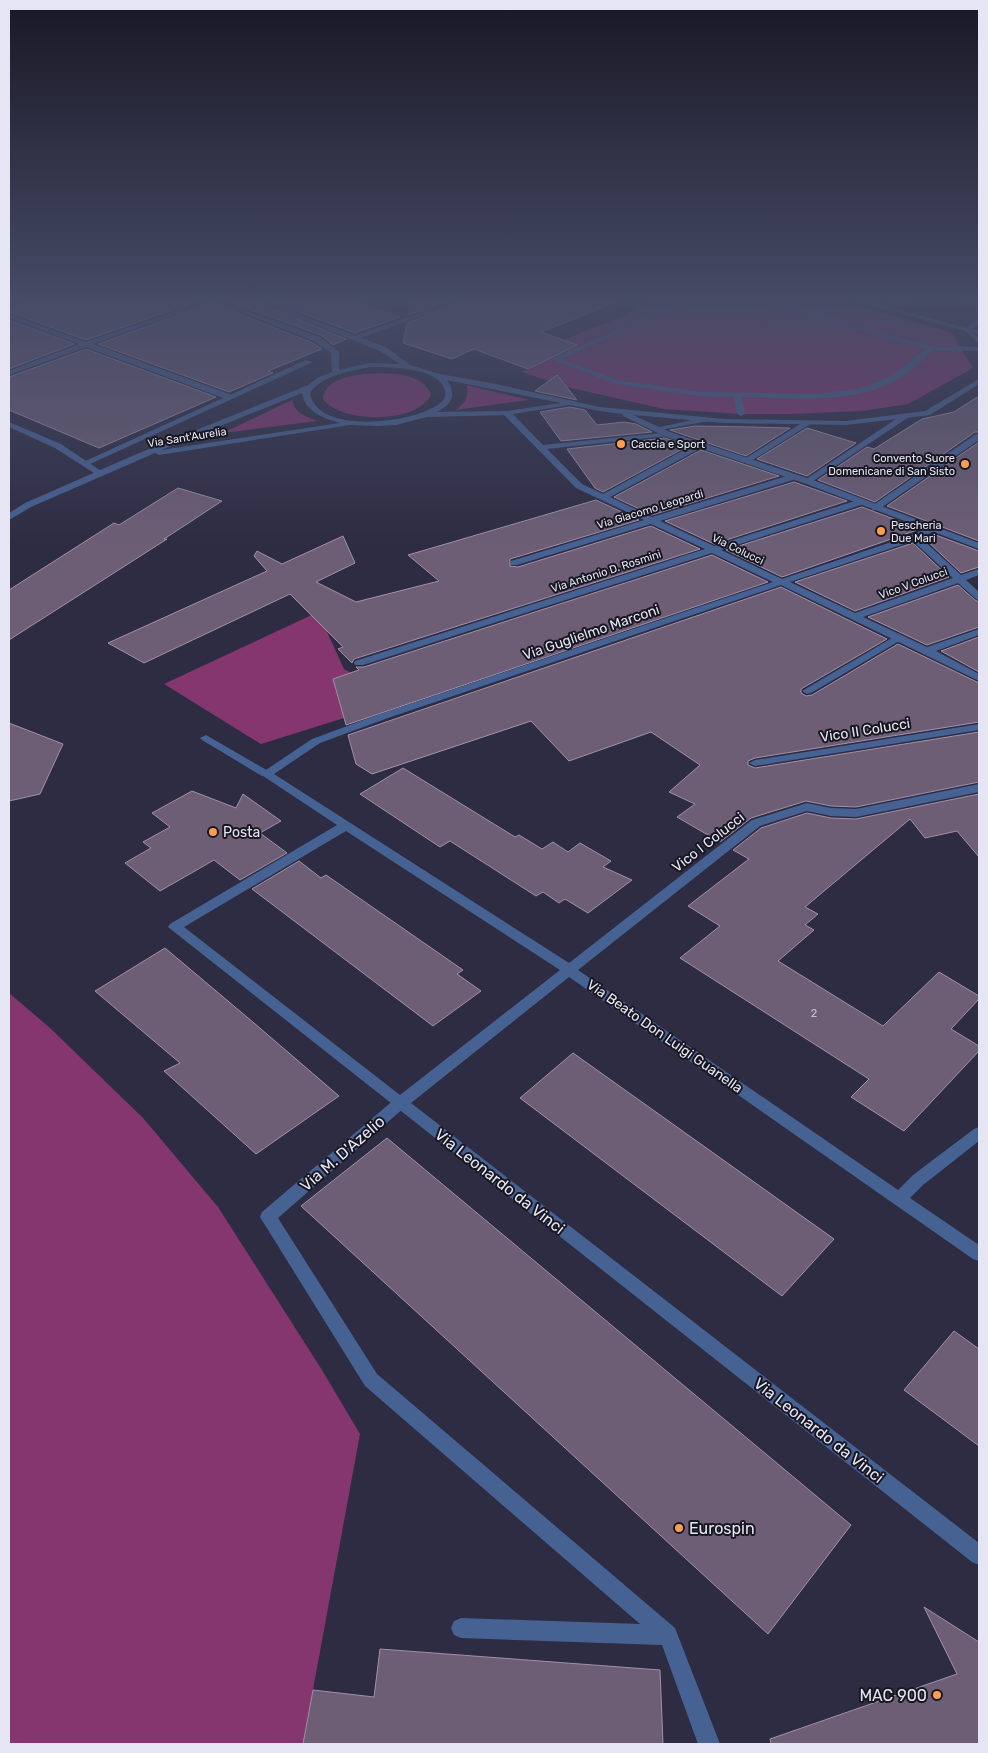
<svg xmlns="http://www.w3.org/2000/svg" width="988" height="1753" viewBox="0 0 988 1753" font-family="Rubik,sans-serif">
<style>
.green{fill:#85366f}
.building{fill:#6d5e75;stroke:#a191ab}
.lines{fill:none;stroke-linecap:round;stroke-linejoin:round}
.service{fill:#466293;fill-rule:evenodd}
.pedestrian{fill:#466293;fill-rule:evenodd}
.minor{fill:#466293;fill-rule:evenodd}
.tertiary{fill:#466293;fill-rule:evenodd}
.poi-dot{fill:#fb9e51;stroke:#171621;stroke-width:2}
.labels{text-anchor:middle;stroke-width:4;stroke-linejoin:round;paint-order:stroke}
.far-street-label{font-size:11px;fill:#e5e5f4;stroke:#171621}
.far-poi-label{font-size:11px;fill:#e5e5f4;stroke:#171621;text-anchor:start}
.number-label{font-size:11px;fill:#c7c3d4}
.street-label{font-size:14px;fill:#e5e5f4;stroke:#171621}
.poi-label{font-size:14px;fill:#e5e5f4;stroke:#171621;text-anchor:start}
.near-street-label{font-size:16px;fill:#e5e5f4;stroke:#171621}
.near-poi-label{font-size:16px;fill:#e5e5f4;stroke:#171621;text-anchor:start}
</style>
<rect width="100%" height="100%" fill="#2e2c43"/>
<g class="green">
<polygon points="662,300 835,300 951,332 973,368 908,404 862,411 790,414 741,414 664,409 567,387 522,372 538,365 519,358"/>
<path d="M 381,373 C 399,374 423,375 431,394 C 419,424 341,424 323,399 C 325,375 363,374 381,373 Z"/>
<path d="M 467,385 L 529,400 L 455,410 C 465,403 469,398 467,385 Z"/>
<path d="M 292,400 C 295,414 306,416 317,421 L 223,433 Z"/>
<polygon points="318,612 344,669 351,673 334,679 344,718 261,744 164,684"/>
<polygon points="9,993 50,1028 143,1118 218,1207 322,1370 360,1434 303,1744 9,1744"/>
</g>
<g class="building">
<polygon points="33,300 202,300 86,340 9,312 9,308"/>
<polygon points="223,300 251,300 346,339 333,345 321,335"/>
<polygon points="266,300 350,300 400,317 355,333"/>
<polygon points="411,300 452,300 408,315"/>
<polygon points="468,300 616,300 616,302 541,332 577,345 528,369 474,349 452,359 403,343 407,323"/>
<polygon points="212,303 313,343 322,349 268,371 273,373 229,392 98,344"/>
<polygon points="9,320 74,344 9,369"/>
<polygon points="86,349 216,397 99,448 9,410 9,377"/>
<polygon points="557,375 577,400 535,391"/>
<polygon points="979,396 979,432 975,432 875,502 818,480 867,447 874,449 922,419 954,412"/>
<polygon points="570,407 585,410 597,425 624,422 636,424 652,432 561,441 540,412"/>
<polygon points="695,426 752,427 790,428 746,456 670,430"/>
<polygon points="807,428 856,443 807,476 757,459"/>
<polygon points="665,438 688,446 603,492 595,488 567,449"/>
<polygon points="979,442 979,541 887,506"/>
<polygon points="701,450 779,476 652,515 614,497"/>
<polygon points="794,482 847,501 714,544 665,521"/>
<polygon points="178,488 222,501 164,539 167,539 9,640 9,590 114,523 119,525"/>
<polygon points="596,500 639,520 510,559 510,566 518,567 651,526 700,549 354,659 352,663 338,649 343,647 290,594 144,663 108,643 267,571 254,556 257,551 282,564 343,536 355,563 316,582 356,602 439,581 408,555"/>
<polygon points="862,507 920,529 782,577 726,550"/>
<polygon points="933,534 979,551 979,567 961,573 924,538"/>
<polygon points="913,543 949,577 855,611 795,582"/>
<polygon points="712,555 768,582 346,725 333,679 359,670 356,667 364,667"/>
<polygon points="958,585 975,600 979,602 979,627 927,645 868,617"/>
<polygon points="781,587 887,639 801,689 801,693 806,696 812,695 898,644 979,683 979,722 755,758 748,761 748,765 755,768 979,732 979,782 856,807 831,806 806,801 751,818 720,842 677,817 695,804 669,792 700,765 651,732 569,761 531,721 372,774 356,764 348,735"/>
<polygon points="979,637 979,672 941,651"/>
<polygon points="9,723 63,744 40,794 9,801"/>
<polygon points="403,768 515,837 519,835 542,849 553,842 568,852 580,843 611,861 603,867 632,880 588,913 565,899 559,903 543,892 536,896 450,841 440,847 360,794"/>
<polygon points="192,791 236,808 243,794 281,821 260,833 287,853 240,880 214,860 160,891 125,863 151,848 143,842 170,827 152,813"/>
<polygon points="979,794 979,857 957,831 925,838 910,819 805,907 818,914 805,925 814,930 778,961 883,1026 939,972 979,996 979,999 951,1029 979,1046 979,1051 904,1131 851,1097 869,1079 680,958 720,926 688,906 749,859 733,850 761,828 807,813 831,818 856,819"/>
<polygon points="299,861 321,878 326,875 463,970 457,974 481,991 433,1026 252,889"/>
<polygon points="165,948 254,1023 339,1096 256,1154 164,1071 180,1063 95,991"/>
<polygon points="573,1053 834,1239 782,1296 520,1098"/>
<polygon points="387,1138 851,1525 768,1634 301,1206"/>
<polygon points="954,1331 979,1349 979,1446 904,1390"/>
<polygon points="924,1607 979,1642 979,1744 771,1744 770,1739 957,1674"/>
<polygon points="380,1649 660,1670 663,1744 303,1744 313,1690 374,1697"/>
</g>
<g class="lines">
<g class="service">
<polygon points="967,328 979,330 979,334 965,331 963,330"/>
<polygon points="306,360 313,362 88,465 81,463"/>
<polygon points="976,434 979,434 979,440 878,510 872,510 872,506"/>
<polygon points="897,635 902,638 901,640 811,693 807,694 802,691"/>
<polygon points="206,735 270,772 272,774 270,776 262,776 202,740 200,738"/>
<polygon points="400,1097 405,1099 407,1103 405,1107 278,1218 377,1374 675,1628 720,1744 698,1744 662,1645 461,1638 454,1635 451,1628 454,1621 461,1618 640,1624 365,1386 260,1217 262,1212 395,1099"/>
</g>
<path class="pedestrian" d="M 685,300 L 693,300 L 561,359 L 617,380 L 701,392 L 815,394 L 859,389 L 892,376 L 926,349 L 759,300 L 769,300 L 931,346 L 979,347 L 979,351 L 933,350 C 922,360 910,373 897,380 C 851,405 792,398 741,397 L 745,414 L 741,416 L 737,414 L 734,397 L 701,396 L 616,384 L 551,359 Z"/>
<g class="minor">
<polygon points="207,300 216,300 93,344 232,395 232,399 226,399 86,347 9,375 9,371 79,344 9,318 9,314 86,342"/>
<polygon points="457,300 466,300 355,340 348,338"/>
<polygon points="898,300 906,300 889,309 884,308"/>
<polygon points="961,300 979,302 979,306 962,301"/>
<polygon points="979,319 979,324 969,331 965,331 965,329"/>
<path d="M 504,411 L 510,411 L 543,445 L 670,432 L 671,434 L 667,436 L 547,449 L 582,484 L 603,494 L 695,444 L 701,444 L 701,448 L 610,497 L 652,517 L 790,475 L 796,475 L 796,479 L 660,521 L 714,546 L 858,500 L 864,500 L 864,504 L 721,550 L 782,579 L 912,535 L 931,526 L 936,529 L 934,531 L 921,538 L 961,575 L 979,569 L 979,575 L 966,580 L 979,592 L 979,600 L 976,599 L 958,583 L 863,617 L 927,647 L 979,629 L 979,635 L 936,651 L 979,674 L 979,681 L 781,585 L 388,718 L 320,743 L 274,774 L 569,963 L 752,820 L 807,803 L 831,808 L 856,809 L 979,784 L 979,792 L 856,817 L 831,816 L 807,811 L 760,826 L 578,970 L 898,1190 L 913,1175 L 974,1129 L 979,1127 L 979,1141 L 923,1185 L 910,1198 L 979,1245 L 979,1261 L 973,1259 L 569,977 L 411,1103 L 979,1543 L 979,1565 L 972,1562 L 168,927 L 170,924 L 337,825 L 260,774 L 312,739 L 380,714 L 773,582 L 712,553 L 363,665 L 355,665 L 354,663 L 355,661 L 705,549 L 651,524 L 517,565 L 511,565 L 511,561 L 644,520 L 576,488 L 504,415 ZM 913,541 L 953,578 L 855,613 L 790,582 ZM 346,831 L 560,970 L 400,1095 L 184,927 Z"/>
<polygon points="905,413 912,415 810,483 803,481"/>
<polygon points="706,417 710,419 709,421 655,431 651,429"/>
<polygon points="805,421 812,423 748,463 741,461"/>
<polygon points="9,422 61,444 104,473 97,475 55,448 9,427"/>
<polygon points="979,724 979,730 755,766 749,763 755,760"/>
</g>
<g class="tertiary">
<path d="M 209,300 L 218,300 L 320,337 L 339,352 L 339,370 L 370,363 L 400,364 L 380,351 L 253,300 L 261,300 L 386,347 L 410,365 L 440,374 L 496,384 L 600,407 L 724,419 L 846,421 L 925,411 L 979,379 L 979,384 L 930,415 L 846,425 L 724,423 L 633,415 L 670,432 L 810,479 L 979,543 L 979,549 L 804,483 L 664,436 L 623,416 L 622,414 L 600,411 L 570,405 L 507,415 L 427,417 L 396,425 L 378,426 L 350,425 L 159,455 L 155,453 L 31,507 L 9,520 L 9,513 L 25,503 L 139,453 L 308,385 L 319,377 L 332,372 L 331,353 L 314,341 ZM 370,367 C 389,367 441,367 445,391 C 447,398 441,403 436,406 C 410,423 317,435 310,393 C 322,375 350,371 370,367 ZM 447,380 L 561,403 L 507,411 L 437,412 C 452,404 457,395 447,380 ZM 302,393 C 305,412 323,418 340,423 L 161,450 Z"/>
<polygon points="853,300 863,300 969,329 979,338 979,344 965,331"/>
</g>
</g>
<linearGradient id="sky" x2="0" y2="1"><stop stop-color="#191825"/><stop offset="0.55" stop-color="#464b66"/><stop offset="1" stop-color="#464b66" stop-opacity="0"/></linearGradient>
<rect width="988" height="545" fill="url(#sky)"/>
<g class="poi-dot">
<circle cx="621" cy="444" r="5"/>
<circle cx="965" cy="464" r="5"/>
<circle cx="881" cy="531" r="5"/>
<circle cx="213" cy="832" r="5"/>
<circle cx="679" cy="1528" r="5"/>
<circle cx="937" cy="1695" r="5"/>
</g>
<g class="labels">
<g class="far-street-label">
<text transform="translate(187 437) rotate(-9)" y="4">Via Sant'Aurelia</text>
<text transform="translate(650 509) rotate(-17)" y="4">Via Giacomo Leopardi</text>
<text transform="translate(738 549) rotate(26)" y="4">Via Colucci</text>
<text transform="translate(606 571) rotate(-18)" y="4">Via Antonio D. Rosmini</text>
<text transform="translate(913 583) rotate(-20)" y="4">Vico V Colucci</text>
</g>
<g class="far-poi-label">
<text x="631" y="448">Caccia e Sport</text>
<text x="955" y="462" text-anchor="end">Convento Suore<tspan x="955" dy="13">Domenicane di San Sisto</tspan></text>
<text x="891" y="529">Pescheria<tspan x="891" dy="13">Due Mari</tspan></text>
</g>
<g class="number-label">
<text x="814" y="1017">2</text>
</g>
<g class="street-label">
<text transform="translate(591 632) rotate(-19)" y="5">Via Guglielmo Marconi</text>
<text transform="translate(865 730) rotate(-9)" y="5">Vico II Colucci</text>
<text transform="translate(708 842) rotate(-38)" y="5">Vico I Colucci</text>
<text transform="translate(665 1036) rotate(35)" y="5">Via Beato Don Luigi Guanella</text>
</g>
<g class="poi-label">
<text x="223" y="837">Posta</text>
</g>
<g class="near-street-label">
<text transform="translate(342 1153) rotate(-41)" y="6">Via M. D'Azelio</text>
<text transform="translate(500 1181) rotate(38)" y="6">Via Leonardo da Vinci</text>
<text transform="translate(819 1430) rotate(38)" y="6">Via Leonardo da Vinci</text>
</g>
<g class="near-poi-label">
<text x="689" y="1534">Eurospin</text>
<text x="927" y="1701" text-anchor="end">MAC 900</text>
</g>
</g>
<rect width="988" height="1753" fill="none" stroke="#e5e5f4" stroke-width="20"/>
</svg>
